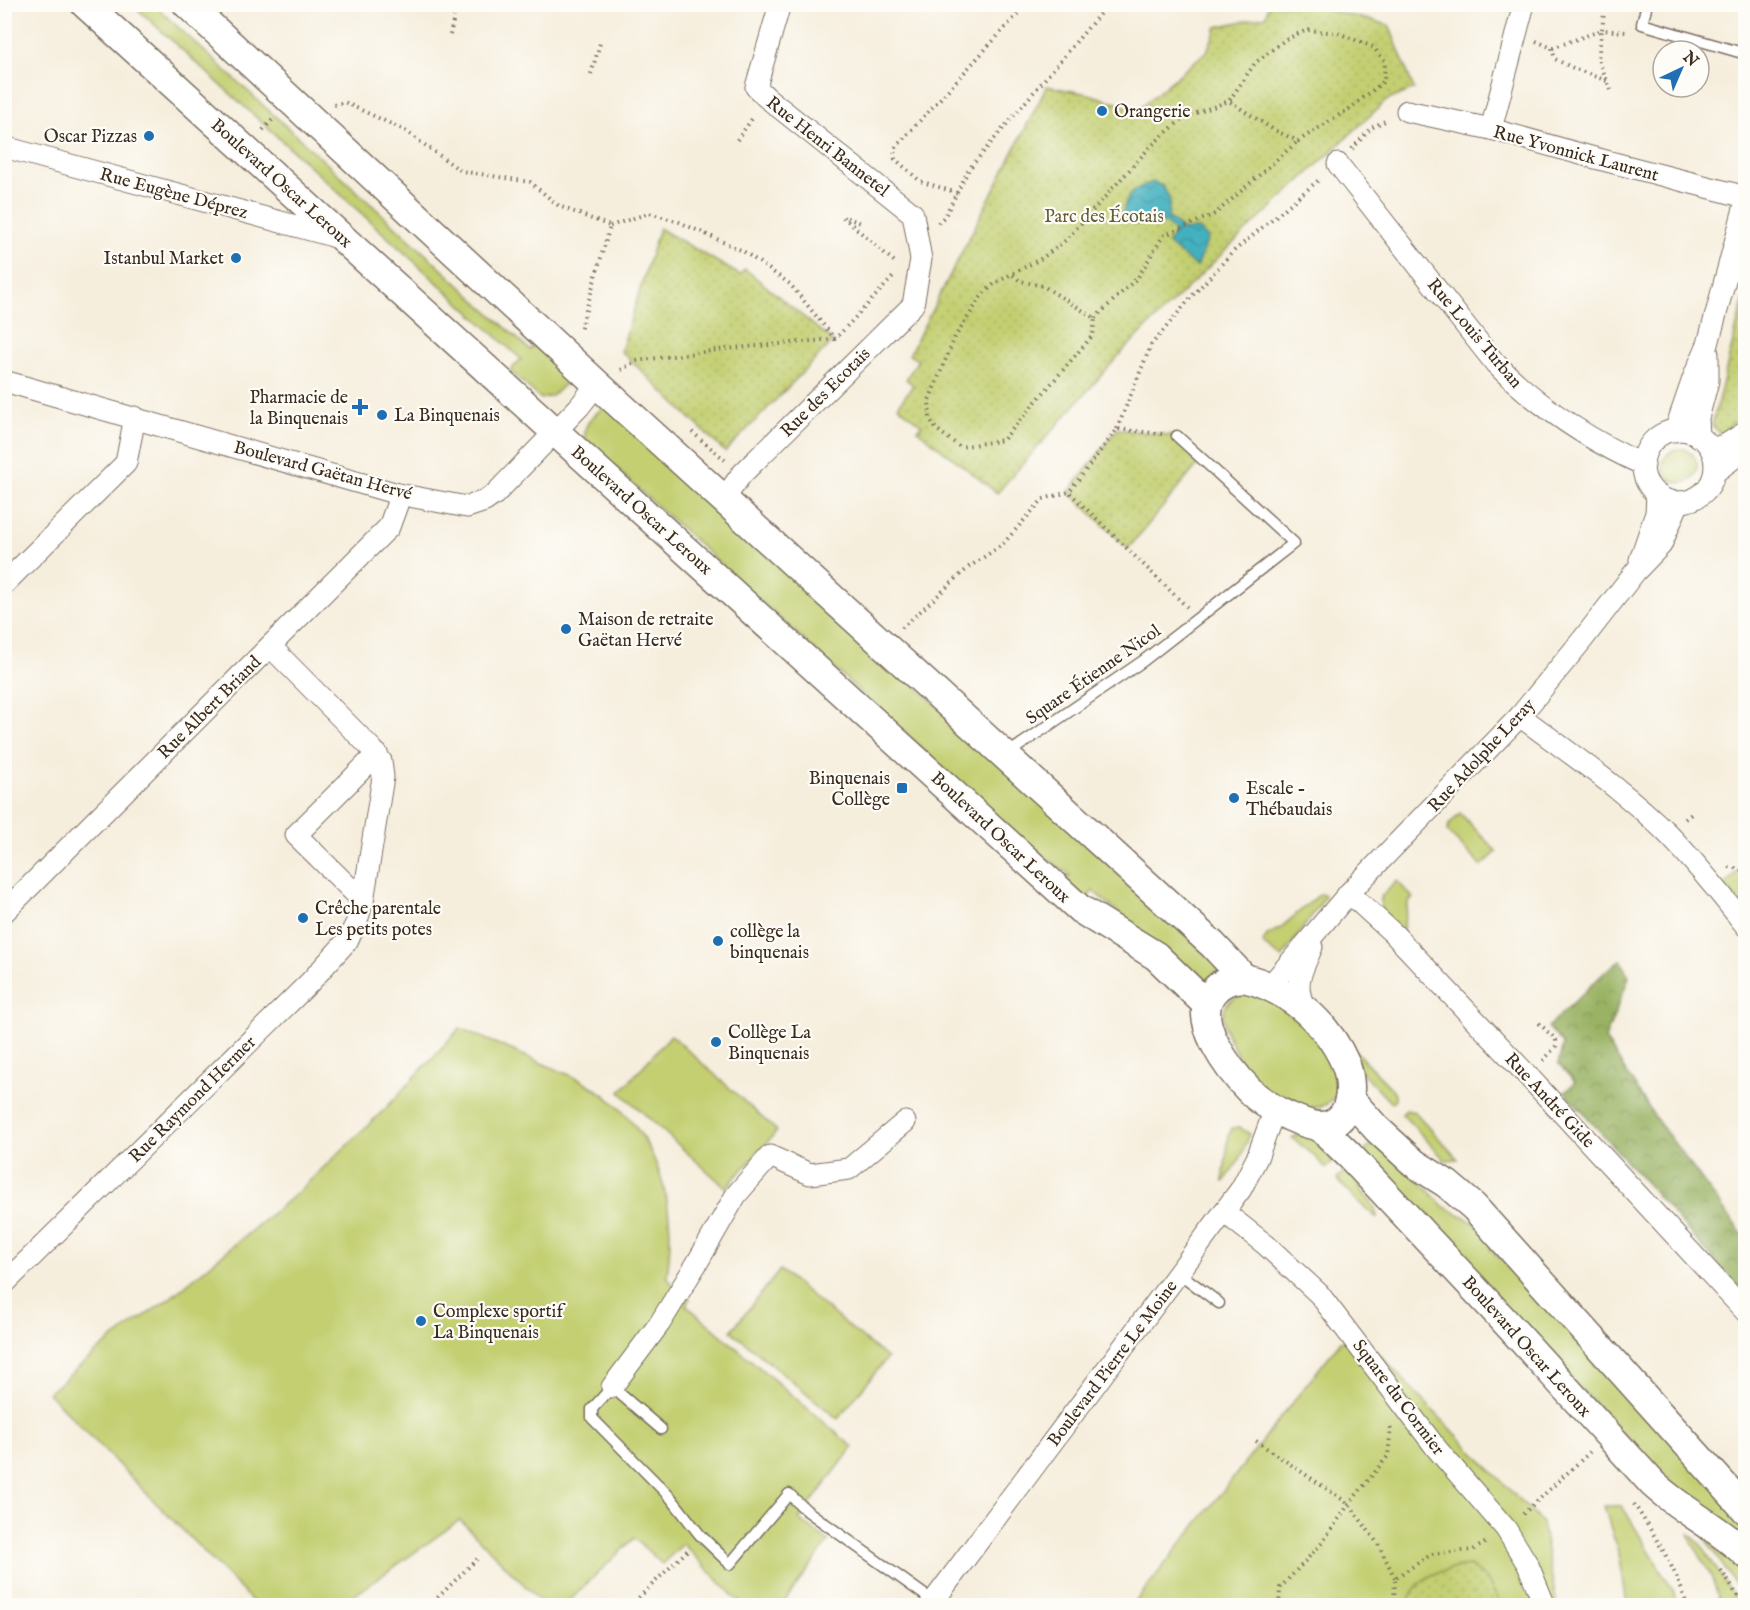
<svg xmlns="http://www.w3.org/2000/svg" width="1750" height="1610" viewBox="0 0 1750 1610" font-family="'IM FELL English',serif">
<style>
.green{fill:#c3cf71;stroke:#7f7c48;stroke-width:1.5}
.forest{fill:url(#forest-crowns);stroke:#6a6e40;stroke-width:1.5}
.park{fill:url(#park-dots);stroke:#7f7c48;stroke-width:1.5}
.water{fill:url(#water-waves);stroke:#3f6e6e;stroke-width:1.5}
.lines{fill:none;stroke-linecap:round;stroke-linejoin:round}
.lane-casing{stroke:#7c6f61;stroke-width:13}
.street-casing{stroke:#7c6f61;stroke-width:23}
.secondary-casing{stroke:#7c6f61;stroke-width:31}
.path{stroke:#7c6f61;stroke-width:4;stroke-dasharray:1.5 4.5;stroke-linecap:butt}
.lane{stroke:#fff;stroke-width:10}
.street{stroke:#fff;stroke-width:21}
.secondary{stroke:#fff;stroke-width:28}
.poi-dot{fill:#1f6fb2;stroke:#fdfcf7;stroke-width:2}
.labels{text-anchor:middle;stroke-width:4.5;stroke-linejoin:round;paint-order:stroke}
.poi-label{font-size:18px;fill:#3b2a1e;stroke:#fdfcf7;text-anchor:start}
.street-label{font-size:18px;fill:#3b2a1e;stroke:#fdfcf7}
.park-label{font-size:18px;fill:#645c37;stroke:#fdfcf7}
</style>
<defs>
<pattern id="forest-crowns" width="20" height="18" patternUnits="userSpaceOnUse" patternTransform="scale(1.5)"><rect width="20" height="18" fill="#9ab263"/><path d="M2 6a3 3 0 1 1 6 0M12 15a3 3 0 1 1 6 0" fill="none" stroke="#7f9151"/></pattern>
<pattern id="park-dots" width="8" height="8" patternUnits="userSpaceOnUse" patternTransform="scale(1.5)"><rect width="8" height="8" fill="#c3cf71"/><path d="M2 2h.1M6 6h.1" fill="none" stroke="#a8b261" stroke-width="1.8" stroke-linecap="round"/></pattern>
<pattern id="water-waves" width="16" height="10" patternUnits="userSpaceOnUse" patternTransform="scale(1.5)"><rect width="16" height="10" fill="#43b1bf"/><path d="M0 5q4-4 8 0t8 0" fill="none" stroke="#39909b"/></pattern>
</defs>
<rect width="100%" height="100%" fill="#fdfcf7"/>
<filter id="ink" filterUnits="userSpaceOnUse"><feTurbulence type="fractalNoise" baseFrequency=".0167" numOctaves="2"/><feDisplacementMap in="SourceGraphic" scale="12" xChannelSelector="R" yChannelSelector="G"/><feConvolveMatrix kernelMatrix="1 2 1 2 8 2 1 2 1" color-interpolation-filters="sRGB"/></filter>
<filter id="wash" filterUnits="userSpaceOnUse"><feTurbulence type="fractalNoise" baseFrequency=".008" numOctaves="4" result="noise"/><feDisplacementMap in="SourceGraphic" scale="24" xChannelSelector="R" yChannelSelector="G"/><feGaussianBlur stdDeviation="1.35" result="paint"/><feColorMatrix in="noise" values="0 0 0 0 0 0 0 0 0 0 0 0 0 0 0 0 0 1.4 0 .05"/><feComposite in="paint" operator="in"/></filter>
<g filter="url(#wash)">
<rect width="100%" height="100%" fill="#f6eedd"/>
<g class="green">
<polygon points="133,5 154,5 530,350 538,341 567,369 568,381 552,396 541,399 510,371 521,359"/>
<path d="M 609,403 L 1219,966 L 1217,971 L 1200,987 L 1127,920 L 1093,891 L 1083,902 L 1063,884 L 1070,875 L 1024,842 L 587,442 C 578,425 598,412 609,403 Z"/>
<circle cx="1680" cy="466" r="17"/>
<polygon points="1460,813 1497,852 1481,866 1447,831 1449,825"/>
<polygon points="1397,881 1413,898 1408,903 1402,933 1381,911 1381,897"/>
<polygon points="1320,894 1324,894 1325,897 1282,958 1264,945 1263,942 1267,935 1279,929"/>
<path d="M 1250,994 L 1266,997 L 1313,1031 L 1334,1069 L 1337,1093 C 1317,1127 1269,1093 1249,1074 C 1244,1069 1241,1061 1237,1054 C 1224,1031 1209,998 1250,994 Z"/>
<path d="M 460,1028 L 581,1080 C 654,1119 679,1198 667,1276 L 676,1289 L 690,1298 L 686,1305 L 853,1447 L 799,1519 L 829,1541 L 782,1605 L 742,1605 L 683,1544 L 662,1564 L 634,1538 L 565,1605 L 544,1605 L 460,1520 L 341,1605 L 256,1605 L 48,1393 L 112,1339 L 170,1298 L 298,1192 L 386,1108 Z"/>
<polygon points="671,1035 777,1131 726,1188 620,1092"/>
<polygon points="1352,1048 1391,1088 1395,1094 1395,1099 1391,1103 1361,1072"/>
<polygon points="1406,1110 1415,1112 1458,1159 1445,1160 1402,1114"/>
<polygon points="1239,1127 1250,1134 1240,1159 1224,1182 1223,1181 1229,1135 1232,1128"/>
<polygon points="1297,1135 1312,1135 1338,1156 1326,1168 1311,1153 1292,1138"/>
<polygon points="1378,1137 1444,1207 1465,1217 1498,1242 1490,1249 1529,1284 1745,1521 1745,1541 1688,1501 1359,1157"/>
<path d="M 1348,1167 C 1355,1174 1356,1181 1361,1189 C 1367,1199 1377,1205 1377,1218 L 1357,1201 L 1337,1179 Z"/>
<polygon points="780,1270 887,1358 838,1419 731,1331"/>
<polygon points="1364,1339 1542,1523 1557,1605 1132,1606 1341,1341"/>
<polygon points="1604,1506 1622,1506 1674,1592 1676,1605 1627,1605 1620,1558"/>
<polygon points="1689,1533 1702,1546 1739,1605 1721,1605 1711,1575 1692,1542"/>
<polygon points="1704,1537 1745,1569 1745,1599"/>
</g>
<polygon class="forest" points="1621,960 1629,977 1605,1039 1654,1116 1745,1238 1745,1295 1565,1092 1575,1082 1558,1064 1563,1044 1548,1027 1608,969"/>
<g class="park">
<polygon points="1268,5 1308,5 1389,25 1414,89 1386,101 1230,246 1122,352 997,493 917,430 922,425 898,406 913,385 906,379 918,360 909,355 1047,86 1089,94 1137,110 1207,51 1217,27 1266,16"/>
<polygon points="659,228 740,275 745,269 833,341 725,452 621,351"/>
<polygon points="1745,294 1745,414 1720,434 1712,425"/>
<polygon points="1117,429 1177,436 1203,458 1128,549 1069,492"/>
<polygon points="1745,864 1745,910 1724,885"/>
<path d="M 1470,1566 L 1487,1579 L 1501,1605 L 1407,1605 C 1416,1575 1442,1569 1470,1566 Z"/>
</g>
<path class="water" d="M 1153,182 L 1163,186 L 1170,200 L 1168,217 L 1183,230 L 1198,229 L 1208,238 L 1197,267 L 1168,244 L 1175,232 L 1165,223 L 1133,224 L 1122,215 C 1128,192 1131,190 1153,182 Z"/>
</g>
<g filter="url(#ink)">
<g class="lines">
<defs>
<g id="lane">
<polyline points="1647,4 1642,24 1746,54"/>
<polyline points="1007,754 1143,661 1294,543 1177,436"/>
<polyline points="1179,1273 1219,1303"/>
<polyline points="661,1429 612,1387 592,1409 592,1418 671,1498 700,1535 730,1564 789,1494 806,1510 933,1601"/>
</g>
<g id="street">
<polyline points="1407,111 1491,129 1591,157 1746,197"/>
<polyline points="1491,129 1524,4"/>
<polyline points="4,147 340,238"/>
<path d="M 1338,164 L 1495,363 C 1538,406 1588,440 1644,465"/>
<polyline points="4,381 398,494 467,507 485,501 495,494 579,407 597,384"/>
<circle cx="1679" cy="466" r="36"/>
<polyline points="1675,431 1694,376 1708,344 1746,201"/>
<polyline points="1699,437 1698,418 1708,381 1708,354"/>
<polyline points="1711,449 1727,444 1746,432"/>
<polyline points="1715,472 1746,449"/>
<polyline points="724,499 741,475 913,305 921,259 913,214 766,97 756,87 780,4"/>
<polyline points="1640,560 1656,513 1657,494"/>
<polyline points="4,584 126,463 135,417"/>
<path d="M 1520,716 C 1569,753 1624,790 1668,834 C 1696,863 1721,894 1746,926"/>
<polyline points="1349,893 1394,934 1527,1075 1746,1312"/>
<polyline points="363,901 296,835 377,754"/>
<polyline points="4,912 389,527 397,505 398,494"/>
<polyline points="1270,986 1349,893 1520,716 1583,639 1635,572 1661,545 1679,502"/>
<path d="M 1305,1010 C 1293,981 1301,974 1312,947"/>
<polyline points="1224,1212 1266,1245 1319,1294 1437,1449 1506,1529 1528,1565 1545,1606"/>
<polyline points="4,1284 310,982 347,941 356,924 363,901 383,777 381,761 372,749 270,646"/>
<polyline points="612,1387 660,1323 697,1263 736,1195 770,1156 810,1174 849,1169 905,1122"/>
<polyline points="930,1606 1241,1189 1257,1158 1275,1109"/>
</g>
<g id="secondary">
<polyline points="85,4 1080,909 1156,956 1206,1004"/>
<polyline points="187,4 597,384 1213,945 1244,978"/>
<path d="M 1244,978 C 1287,988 1328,1023 1345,1063 C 1355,1086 1352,1128 1318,1126 C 1308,1125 1297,1120 1288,1116 C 1275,1110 1260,1101 1250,1091 C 1230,1071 1190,1020 1213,992 C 1221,982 1231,979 1244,978 Z"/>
<polyline points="1350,1099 1377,1129 1414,1163 1447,1184 1474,1207 1746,1510"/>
<path d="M 1319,1126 L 1350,1156 L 1501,1317 L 1653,1484 C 1682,1511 1718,1527 1746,1554"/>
</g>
</defs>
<use href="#lane" class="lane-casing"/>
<use href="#street" class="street-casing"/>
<use href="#secondary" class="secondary-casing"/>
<g class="path">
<polyline points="1605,4 1602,30 1626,32"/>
<polyline points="450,35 454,17"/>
<polyline points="1536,41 1552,48 1602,30 1598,59 1611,90"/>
<polyline points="1552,48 1555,59 1573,68 1607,81"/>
<polyline points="591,74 601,40"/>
<polyline points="334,105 344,102 404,130 461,171 530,182 559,206 610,226 580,331"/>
<polyline points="263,130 274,118"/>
<polyline points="737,140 754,116"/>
<polyline points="1352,149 1371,128 1387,120"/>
<polyline points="957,193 920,181 895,159 894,149 1027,4"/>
<polyline points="843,217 897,264"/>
<polyline points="847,218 864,224"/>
<polyline points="938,223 945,216 969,169 1108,4"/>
<polyline points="610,226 649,213 679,222 743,251 790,284 835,339 895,275"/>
<polyline points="1013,275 1020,281 1043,286 1095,318 1093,335 1003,440 960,447 936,429 930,419 929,400 955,337 983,294 995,283 1042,258 1066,240 1151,146 1183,118 1229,101 1255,63 1286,39 1307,30 1338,33 1373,47 1385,61 1384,81 1352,107 1298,141 1274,130 1229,101"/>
<polyline points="1095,318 1138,277 1163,236 1215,214 1298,141"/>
<polyline points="621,370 636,361 725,349 835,339"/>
<polyline points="1117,429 1151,345 1193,295 1234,251 1320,179"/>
<polyline points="692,432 725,460"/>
<polyline points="1162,434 1117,429 1069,492 1187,607"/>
<polyline points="902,628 969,567 1002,545 1043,499 1069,492"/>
<polyline points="1685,819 1694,812"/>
<polyline points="1729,867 1746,870"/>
<polyline points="1539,1023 1556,1040 1556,1046 1543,1061"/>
<polyline points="1256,1441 1349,1504 1378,1544 1395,1578"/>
<path d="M 1634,1504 C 1654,1535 1677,1569 1687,1606"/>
<polyline points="1523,1514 1590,1452"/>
<polyline points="1721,1570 1744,1606"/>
<polyline points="429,1606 477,1559"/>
<polyline points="630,1606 690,1548"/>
<polyline points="1279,1606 1280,1588 1322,1543 1349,1504 1388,1456 1391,1426"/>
<polyline points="1394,1606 1395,1578 1432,1554 1473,1550 1488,1541"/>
</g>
<use href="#lane" class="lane"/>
<use href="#street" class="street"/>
<use href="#secondary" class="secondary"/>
</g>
</g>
<g class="poi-dot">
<circle cx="1102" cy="111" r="6"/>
<circle cx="149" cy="136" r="6"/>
<circle cx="236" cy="258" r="6"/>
<path d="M357 398h6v6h6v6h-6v6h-6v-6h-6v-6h6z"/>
<circle cx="382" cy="415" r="6"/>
<circle cx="566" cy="629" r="6"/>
<rect x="896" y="782" width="12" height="12" rx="3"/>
<circle cx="1234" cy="798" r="6"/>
<circle cx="303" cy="918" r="6"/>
<circle cx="718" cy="941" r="6"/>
<circle cx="716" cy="1042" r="6"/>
<circle cx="421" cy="1321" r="6"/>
</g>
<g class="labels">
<g class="poi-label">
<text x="1114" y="117">Orangerie</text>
<text x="137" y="142" text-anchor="end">Oscar Pizzas</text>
<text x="224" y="264" text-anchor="end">Istanbul Market</text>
<text x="348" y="403" text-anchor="end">Pharmacie de<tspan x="348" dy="21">la Binquenais</tspan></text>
<text x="394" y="421">La Binquenais</text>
<text x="578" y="625">Maison de retraite<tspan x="578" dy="21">Gaëtan Hervé</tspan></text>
<text x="890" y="784" text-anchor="end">Binquenais<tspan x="890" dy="21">Collège</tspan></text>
<text x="1246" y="794">Escale -<tspan x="1246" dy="21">Thébaudais</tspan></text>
<text x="315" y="914">Crêche parentale<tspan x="315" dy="21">Les petits potes</tspan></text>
<text x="730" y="937">collège la<tspan x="730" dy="21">binquenais</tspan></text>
<text x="728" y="1038">Collège La<tspan x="728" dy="21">Binquenais</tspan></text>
<text x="433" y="1317">Complexe sportif<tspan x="433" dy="21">La Binquenais</tspan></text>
</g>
<g class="street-label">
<text transform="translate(828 146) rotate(38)" y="6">Rue Henri Bannetel</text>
<text transform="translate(1576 153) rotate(15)" y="6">Rue Yvonnick Laurent</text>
<text transform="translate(282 183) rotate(42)" y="6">Boulevard Oscar Leroux</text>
<text transform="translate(174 193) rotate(15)" y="6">Rue Eugène Déprez</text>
<text transform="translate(1475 333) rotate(50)" y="6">Rue Louis Turban</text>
<text transform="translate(825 392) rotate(-45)" y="6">Rue des Ecotais</text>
<text transform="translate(323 470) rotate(15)" y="6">Boulevard Gaëtan Hervé</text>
<text transform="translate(642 510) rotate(42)" y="6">Boulevard Oscar Leroux</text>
<text transform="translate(1093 674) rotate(-35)" y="6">Square Étienne Nicol</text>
<text transform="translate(209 707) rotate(-45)" y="6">Rue Albert Briand</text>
<text transform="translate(1481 755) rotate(-47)" y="6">Rue Adolphe Leray</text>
<text transform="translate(1001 837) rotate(43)" y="6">Boulevard Oscar Leroux</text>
<text transform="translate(192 1099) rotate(-45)" y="6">Rue Raymond Hermer</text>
<text transform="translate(1550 1100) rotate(47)" y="6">Rue André Gide</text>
<text transform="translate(1527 1346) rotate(48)" y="6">Boulevard Oscar Leroux</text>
<text transform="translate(1112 1363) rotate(-53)" y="6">Boulevard Pierre Le Moine</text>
<text transform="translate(1399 1397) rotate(53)" y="6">Square du Cormier</text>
</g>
<g class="park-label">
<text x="1104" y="222">Parc des Écotais</text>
</g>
</g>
<rect width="1750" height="1610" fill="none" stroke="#fdfcf7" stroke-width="24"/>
<g transform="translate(1681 69) rotate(44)"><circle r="28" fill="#fdfcf7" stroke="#afa8a0" stroke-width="1.5"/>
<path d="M0-4.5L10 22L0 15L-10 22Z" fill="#1f6fb2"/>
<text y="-9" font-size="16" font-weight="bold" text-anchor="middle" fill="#3b2a1e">N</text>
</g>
</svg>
